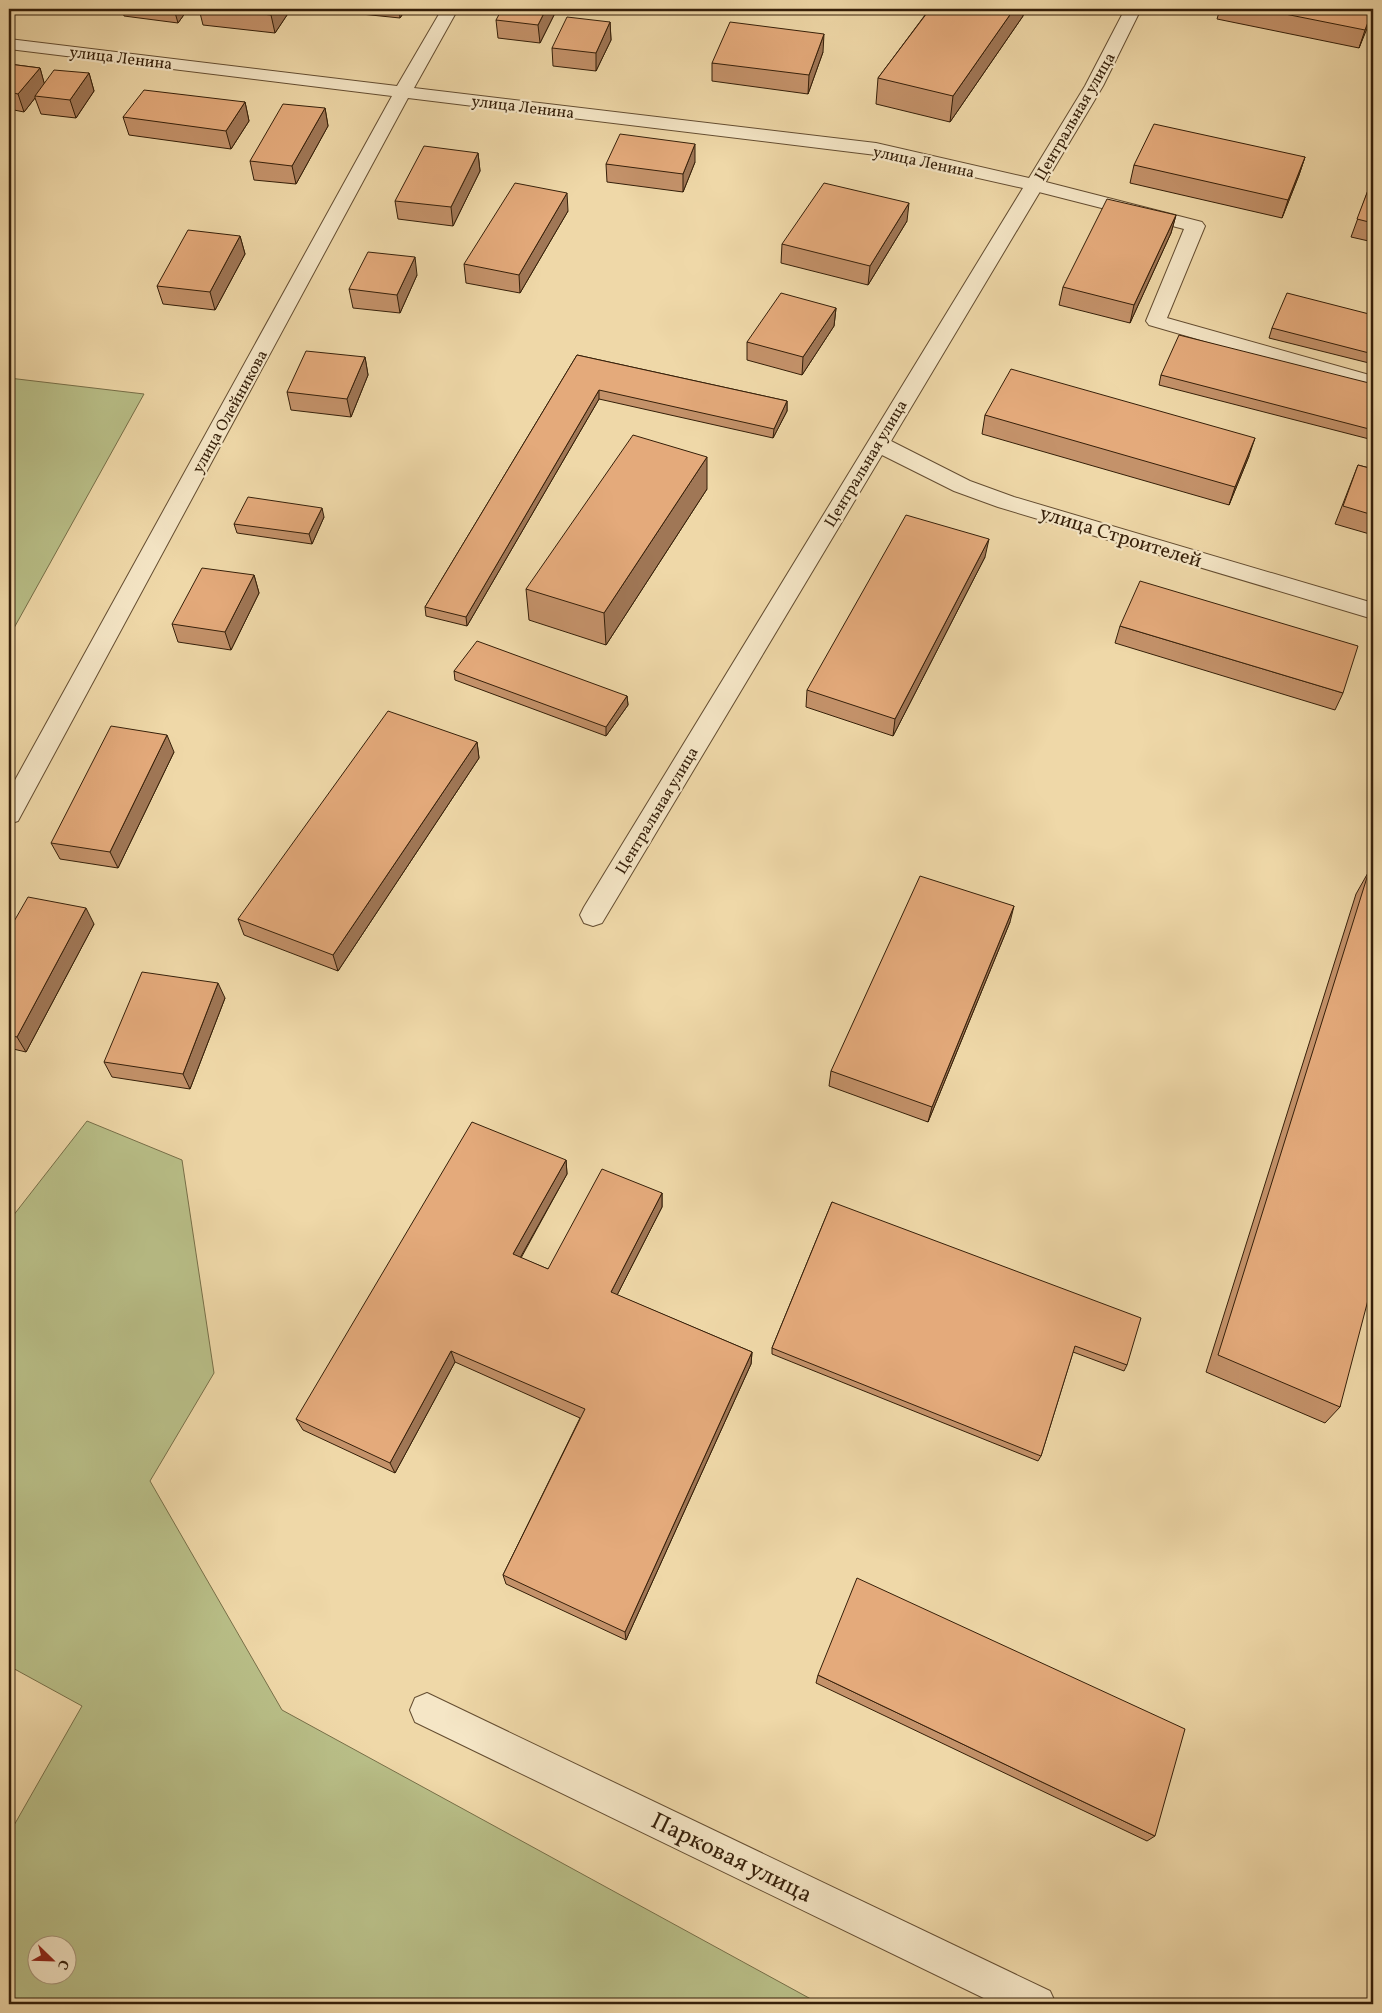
<svg xmlns="http://www.w3.org/2000/svg" width="1382" height="2013" viewBox="0 0 1382 2013" font-family="Vollkorn,serif">
<style>
.green{fill:#b9bf88;stroke:#776f48;fill-rule:evenodd}
.lines{fill:none;stroke-linecap:round;stroke-linejoin:round}
.service-casing{stroke:#644d31;stroke-width:2}
.minor-casing{stroke:#644d31;stroke-width:2}
.service{fill:#f5e6c6;fill-rule:evenodd}
.minor{fill:#f5e6c6;fill-rule:evenodd}
.wall{fill:#c4926a;stroke:#351f09}
.shaded-wall{fill:#a07756;stroke:#351f09}
.building{fill:#e4aa7b;stroke:#351f09}
.labels{text-anchor:middle;stroke-width:4.5;stroke-linejoin:round;paint-order:stroke}
.far-street-label{font-size:16px;fill:#351f09;stroke:#f5e6c6}
.street-label{font-size:20px;fill:#351f09;stroke:#f5e6c6}
.near-street-label{font-size:24px;fill:#351f09;stroke:#f5e6c6}
</style>
<rect width="100%" height="100%" fill="#efd8a8"/>
<filter id="stains"><feTurbulence type="fractalNoise" baseFrequency=".004" numOctaves="4"/><feColorMatrix values="0 0 0 0 .2 0 0 0 0 .09 0 0 0 0 .02 0 0 0 .5 -.17"/></filter>
<radialGradient id="worn" r=".72"><stop offset=".6" stop-color="#630" stop-opacity="0"/><stop offset="1" stop-color="#630" stop-opacity=".3"/></radialGradient>
<g class="green">
<polygon points="9,378 144,394 9,637"/>
<path d="M 87,1121 L 182,1160 L 214,1373 L 150,1481 L 282,1710 L 820,2004 L 9,2004 L 9,1834 L 82,1706 L 9,1666 L 9,1221 ZM 38,1946 L 68,1946 L 68,1976 L 38,1976 Z"/>
</g>
<g class="lines">
<defs>
<polygon id="service" points="1034,179 1202,222 1205,226 1167,318 1373,376 1373,390 1149,325 1146,321 1184,229 1027,189 1025,185 1027,181"/>
<g id="minor">
<polygon points="442,9 458,9 414,88 876,143 1029,178 1085,86 1125,9 1141,9 1103,86 891,441 970,481 1014,497 1373,603 1373,619 998,507 954,491 882,455 602,923 593,926 584,923 580,915 584,907 1023,188 876,155 408,98 18,821 9,824 9,791 392,96 9,49 9,39 397,86"/>
<polygon points="427,1693 1050,1991 1056,2004 996,2004 415,1722 410,1710 415,1698"/>
</g>
</defs>
<use href="#service" class="service-casing"/>
<use href="#minor" class="minor-casing"/>
<use href="#service" class="service"/>
<use href="#minor" class="minor"/>
</g>
<g class="wall">
<polygon points="85,9 109,9 107,12"/>
<polygon points="122,9 188,9 178,23 124,16"/>
<polygon points="199,9 291,9 275,33 203,25"/>
<polygon points="332,9 406,9 400,18 332,11"/>
<polygon points="557,9 540,43 498,38 496,20"/>
<polygon points="917,9 1024,9 1023,16 950,122 876,104 878,78 928,11"/>
<polygon points="1220,9 1373,9 1373,11 1359,48 1217,19"/>
<polygon points="610,22 611,40 596,71 553,66 552,48"/>
<polygon points="823,52 808,94 712,81 712,63"/>
<polygon points="9,64 40,68 44,83 89,73 94,91 76,118 41,114 35,98 24,112 9,109"/>
<polygon points="245,102 249,121 231,149 129,135 123,117"/>
<polygon points="325,108 328,126 296,184 254,180 250,161"/>
<polygon points="478,153 480,171 453,226 398,219 395,201"/>
<polygon points="1305,157 1299,175 1282,218 1130,183 1134,165"/>
<polygon points="695,162 683,192 607,182 606,164"/>
<polygon points="1373,177 1373,242 1351,237"/>
<polygon points="568,211 520,293 466,283 464,264"/>
<polygon points="1176,215 1171,233 1130,323 1059,305 1063,287"/>
<polygon points="907,221 868,285 781,263 782,244"/>
<polygon points="240,236 245,254 215,310 163,304 157,286"/>
<polygon points="417,275 400,313 353,308 349,289"/>
<polygon points="836,308 834,326 802,375 747,360 747,342"/>
<polygon points="1373,315 1373,364 1269,338 1272,328"/>
<polygon points="577,355 787,401 787,411 773,438 599,399 467,626 426,616 425,607"/>
<polygon points="365,357 368,375 351,417 291,410 287,392"/>
<polygon points="1161,375 1373,384 1373,440 1159,385"/>
<polygon points="985,415 1249,456 1229,505 982,434"/>
<polygon points="1358,465 1373,469 1373,535 1335,524"/>
<polygon points="707,489 606,645 529,620 526,589"/>
<polygon points="324,517 312,544 237,533 234,524"/>
<polygon points="985,557 893,736 806,707 807,690"/>
<polygon points="254,575 259,593 231,650 178,642 172,624"/>
<polygon points="1120,626 1343,693 1335,710 1115,643"/>
<polygon points="454,671 627,696 628,705 606,736 455,680"/>
<polygon points="477,742 479,758 338,971 244,935 238,919"/>
<polygon points="174,752 118,868 60,859 51,843"/>
<polygon points="1369,871 1340,1407 1325,1423 1206,1372 1356,894"/>
<polygon points="1010,922 928,1122 829,1086 831,1071"/>
<polygon points="94,924 26,1052 9,1048 9,930"/>
<polygon points="225,998 190,1089 112,1077 104,1062"/>
<polygon points="566,1160 567,1174 521,1258 548,1269 662,1193 662,1207 617,1295 752,1352 751,1364 626,1640 506,1584 503,1575 580,1418 455,1362 395,1473 303,1430 296,1419"/>
<polygon points="832,1202 1127,1365 1124,1371 1073,1352 1041,1456 1038,1461 772,1354 772,1348"/>
<polygon points="818,1675 1155,1836 1147,1841 816,1683"/>
</g>
<g class="shaded-wall">
<polygon points="174,9 188,9 178,23"/>
<polygon points="275,9 291,9 275,33 271,15"/>
<polygon points="399,9 406,9 400,18"/>
<polygon points="546,9 557,9 540,43 538,25"/>
<polygon points="1014,9 1024,9 1023,16 950,122 953,96"/>
<polygon points="1373,9 1371,19 1359,48 1365,30"/>
<polygon points="610,22 611,40 596,71 596,53"/>
<polygon points="824,34 823,52 808,94 809,75"/>
<polygon points="40,68 45,86 35,96 35,98 24,112 18,94"/>
<polygon points="89,73 94,91 76,118 70,100"/>
<polygon points="245,102 249,121 231,149 226,131"/>
<polygon points="325,108 328,126 296,184 292,166"/>
<polygon points="695,144 695,162 683,192 683,174"/>
<polygon points="478,153 480,171 453,226 451,207"/>
<polygon points="1305,157 1299,175 1282,218 1288,200"/>
<polygon points="567,193 568,211 520,293 519,275"/>
<polygon points="909,203 907,221 868,285 870,266"/>
<polygon points="1176,215 1171,233 1130,323 1134,305"/>
<polygon points="240,236 245,254 215,310 210,292"/>
<polygon points="415,257 417,275 400,313 397,295"/>
<polygon points="836,308 834,326 802,375 803,357"/>
<polygon points="365,357 368,375 351,417 347,399"/>
<polygon points="599,390 599,399 467,626 466,617"/>
<polygon points="787,401 787,411 773,438 774,429"/>
<polygon points="1255,438 1249,456 1229,505 1235,487"/>
<polygon points="707,457 707,489 606,645 604,613"/>
<polygon points="322,508 324,517 312,544 309,534"/>
<polygon points="989,539 985,557 893,736 895,719"/>
<polygon points="254,575 259,593 231,650 225,632"/>
<polygon points="627,696 628,705 606,736 606,727"/>
<polygon points="167,735 174,752 118,868 110,852"/>
<polygon points="477,742 479,758 338,971 333,955"/>
<polygon points="1014,906 1010,922 928,1122 932,1107"/>
<polygon points="86,908 94,924 26,1052 17,1037"/>
<polygon points="218,983 225,998 190,1089 183,1074"/>
<polygon points="566,1160 567,1174 515,1267 513,1254"/>
<polygon points="662,1193 662,1207 612,1305 611,1292"/>
<polygon points="451,1351 455,1362 395,1473 390,1463"/>
<polygon points="752,1352 751,1364 626,1640 625,1632"/>
</g>
<g class="building">
<polygon points="216,9 275,9 271,15"/>
<polygon points="502,9 546,9 538,25 496,20"/>
<polygon points="930,9 1014,9 953,96 878,78"/>
<polygon points="1260,9 1373,9 1365,30"/>
<polygon points="567,17 610,22 596,53 552,48"/>
<polygon points="730,22 824,34 809,75 712,63"/>
<polygon points="9,64 40,68 18,94 9,92"/>
<polygon points="54,70 89,73 70,100 35,96"/>
<polygon points="144,90 245,102 226,131 123,117"/>
<polygon points="283,104 325,108 292,166 250,161"/>
<polygon points="1154,124 1305,157 1288,200 1134,165"/>
<polygon points="620,134 695,144 683,174 606,164"/>
<polygon points="424,146 478,153 451,207 395,201"/>
<polygon points="1373,177 1373,223 1357,219"/>
<polygon points="515,183 567,193 519,275 464,264"/>
<polygon points="824,183 909,203 870,266 782,244"/>
<polygon points="1107,199 1176,215 1134,305 1063,287"/>
<polygon points="188,230 240,236 210,292 157,286"/>
<polygon points="368,252 415,257 397,295 349,289"/>
<polygon points="781,293 836,308 803,357 747,342"/>
<polygon points="1287,293 1373,315 1373,354 1272,328"/>
<polygon points="1179,335 1373,384 1373,430 1161,375"/>
<polygon points="306,351 365,357 347,399 287,392"/>
<polygon points="577,355 787,401 774,429 599,390 466,617 425,607"/>
<polygon points="1011,369 1255,438 1235,487 985,415"/>
<polygon points="633,435 707,457 604,613 526,589"/>
<polygon points="1358,465 1373,469 1373,515 1343,506"/>
<polygon points="248,497 322,508 309,534 234,524"/>
<polygon points="906,515 989,539 895,719 807,690"/>
<polygon points="202,568 254,575 225,632 172,624"/>
<polygon points="1140,581 1358,646 1343,693 1120,626"/>
<polygon points="477,641 627,696 606,727 454,671"/>
<polygon points="388,711 477,742 333,955 238,919"/>
<polygon points="111,726 167,735 110,852 51,843"/>
<polygon points="1369,871 1373,872 1373,1281 1340,1407 1218,1355"/>
<polygon points="920,876 1014,906 932,1107 831,1071"/>
<polygon points="28,897 86,908 17,1037 9,1035 9,930"/>
<polygon points="142,972 218,983 183,1074 104,1062"/>
<polygon points="472,1122 566,1160 513,1254 548,1269 602,1169 662,1193 611,1292 752,1352 625,1632 503,1575 585,1409 451,1351 390,1463 296,1419"/>
<polygon points="832,1202 1141,1318 1127,1365 1075,1346 1041,1456 772,1348"/>
<polygon points="857,1578 1185,1729 1155,1836 818,1675"/>
</g>
<g class="labels">
<g class="far-street-label">
<text transform="translate(121 57) rotate(7)" y="6">улица Ленина</text>
<text transform="translate(523 106) rotate(7)" y="6">улица Ленина</text>
<text transform="translate(1074 116) rotate(-60)" y="6">Центральная улица</text>
<text transform="translate(924 161) rotate(12)" y="6">улица Ленина</text>
<text transform="translate(229 411) rotate(-61)" y="6">улица Олейникова</text>
<text transform="translate(865 463) rotate(-59)" y="6">Центральная улица</text>
<text transform="translate(656 810) rotate(-59)" y="6">Центральная улица</text>
</g>
<g class="street-label">
<text transform="translate(1121 536) rotate(17)" y="7">улица Строителей</text>
</g>
<g class="near-street-label">
<text transform="translate(732 1857) rotate(26)" y="8">Парковая улица</text>
</g>
</g>
<rect width="1382" height="2013" fill="none" stroke="#efd8a8" stroke-width="30"/>
<rect x="10" y="10" width="1362" height="1993" fill="none" stroke="#351f09" stroke-width="2.5"/>
<rect x="15" y="15" width="1352" height="1983" fill="none" stroke="#351f09"/>
<g transform="translate(52 1960) rotate(113)"><circle r="24" fill="#f5e6c6" stroke="#a8967a"/>
<path d="M0-4L9 19L0 12L-9 19Z" fill="#8f2418"/>
<text y="-8" font-size="14" font-weight="bold" text-anchor="middle" fill="#351f09">С</text>
</g>
<rect width="100%" height="100%" filter="url(#stains)"/>
<rect width="100%" height="100%" fill="url(#worn)"/>
</svg>
